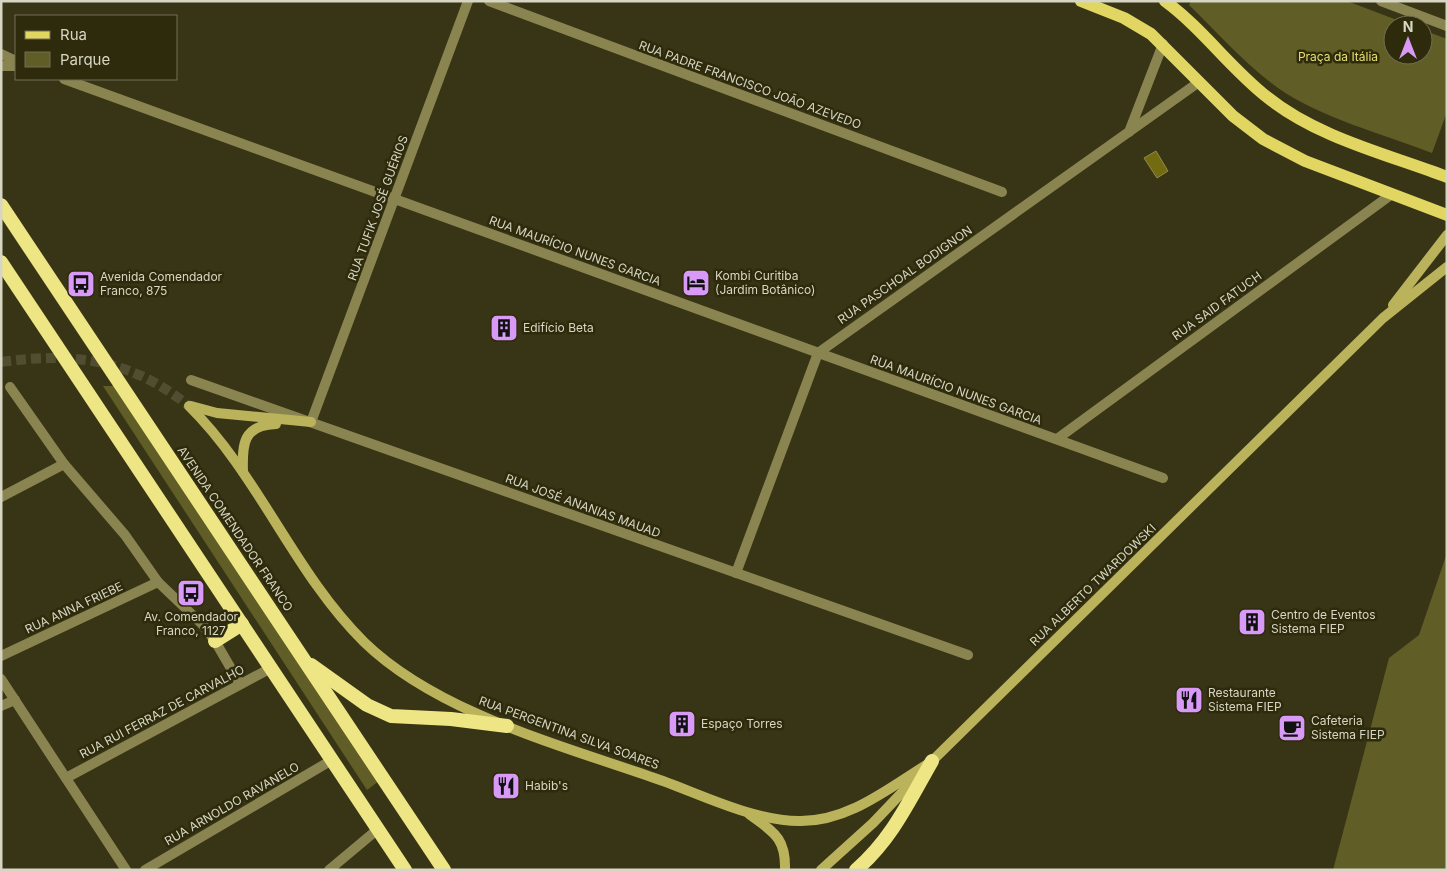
<svg xmlns="http://www.w3.org/2000/svg" width="1448" height="871" viewBox="0 0 1448 871" font-family="Inter,sans-serif">
<style>
.green{fill:#615d26}
.water{fill:#736b12;stroke:#918b47}
.lines{fill:none;stroke-linecap:round;stroke-linejoin:round}
.secondary-tunnel{stroke:#504d30;stroke-width:10;stroke-dasharray:10 5;stroke-linecap:butt}
.minor{stroke:#8a8550;stroke-width:10}
.secondary{stroke:#bbb35b;stroke-width:10}
.primary{stroke:#e1d661;stroke-width:12}
.trunk{stroke:#eee684;stroke-width:14}
.labels{text-anchor:middle;stroke-width:5;stroke-linejoin:round;paint-order:stroke}
.park-label{font-size:12px;fill:#e9df70;stroke:#2e2b0c}
.street-label{font-size:12px;fill:#d7d6c4;stroke:#2e2b0c}
.poi-label{font-size:12px;fill:#d7d6c4;stroke:#2e2b0c;text-anchor:start}
</style>
<rect width="100%" height="100%" fill="#383516"/>
<g class="green">
<path d="M 1191,1 L 1347,1 L 1410,25 L 1393,25 L 1393,55 L 1423,55 L 1423,30 L 1447,39 L 1447,112 L 1432,153 C 1383,134 1321,118 1278,88 C 1246,65 1218,33 1189,5 Z"/>
<polygon points="103,386 119,386 379,781 367,790"/>
<polygon points="1447,553 1447,870 1333,870 1389,658 1419,635"/>
</g>
<polygon class="water" points="1156,151 1168,171 1157,178 1144,158"/>
<g class="lines">
<path class="secondary-tunnel" d="M 1,362 C 74,352 131,359 189,406"/>
<g class="minor">
<polyline points="489,1 1002,192"/>
<polyline points="1381,1 1447,26"/>
<polyline points="1,54 16,61"/>
<polyline points="1,66 16,66"/>
<polyline points="64,79 1163,478"/>
<polyline points="1129,132 1163,44"/>
<polyline points="191,380 968,655"/>
<polyline points="10,387 64,464 125,535 158,582 203,625 215,641 240,684"/>
<polyline points="311,422 468,1"/>
<polyline points="1057,439 1392,194"/>
<polyline points="1,497 64,464"/>
<polyline points="736,573 818,353 1199,82"/>
<polyline points="1,656 158,582"/>
<polyline points="1,679 126,870"/>
<polyline points="1,706 15,700"/>
<polyline points="66,778 271,668"/>
<polyline points="145,870 332,760"/>
<polyline points="329,870 378,829"/>
</g>
<g class="secondary">
<polyline points="1393,305 1447,235"/>
<path d="M 189,406 C 259,475 294,573 364,642 C 438,714 567,747 663,781 C 704,796 755,821 799,821 C 849,822 890,787 931,762"/>
<polyline points="191,406 217,413 311,422"/>
<path d="M 243,472 C 242,444 243,425 276,424"/>
<path d="M 749,814 C 773,832 786,837 785,870"/>
<polyline points="821,870 873,823 932,761 1383,318 1447,267"/>
</g>
<g class="primary">
<polyline points="1081,1 1124,18 1151,34 1233,116 1263,139 1305,161 1447,215"/>
<path d="M 1165,1 C 1203,29 1230,68 1267,97 C 1318,138 1387,154 1447,177"/>
</g>
<g class="trunk">
<polyline points="1,205 444,870"/>
<polyline points="1,262 405,870"/>
<polyline points="215,641 242,624"/>
<polyline points="311,665 367,705 391,716 451,719 507,726"/>
<path d="M 856,870 C 892,839 909,801 932,761"/>
</g>
</g>
<defs>
<symbol id="hotel-square" viewBox="-11 -11 22 22"><rect x="-9" y="-9" width="18" height="18" rx="4" fill="#d99af7" stroke="#2e2b0c"/><path d="M-6-4.5h1.5V1H6V5H4.5V3h-9V5H-6ZM-4 0a1.8 1.8 0 1 1 3.6 0ZM.5 0V-2.5h3Q6-2.5 6 0Z" fill="#111"/></symbol>
<symbol id="bus-square" viewBox="-11 -11 22 22"><rect x="-9" y="-9" width="18" height="18" rx="4" fill="#d99af7" stroke="#2e2b0c"/><path d="M-5-6H5V4H4V6H2V4H-2V6H-4V4H-5ZM-3.5-4V0h7V-4ZM-3.5 1.2v1.5H-2V1.2ZM2 1.2v1.5H3.5V1.2Z" fill="#111"/></symbol>
<symbol id="building-square" viewBox="-11 -11 22 22"><rect x="-9" y="-9" width="18" height="18" rx="4" fill="#d99af7" stroke="#2e2b0c"/><path d="M-4-6H4V6H1V3H-1V6H-4ZM-2.5-4.3h1.7v1.8h-1.7ZM.8-4.3h1.7v1.8H.8ZM-2.5-1h1.7V.8h-1.7ZM.8-1h1.7V.8H.8Z" fill="#111"/></symbol>
<symbol id="restaurant-square" viewBox="-11 -11 22 22"><rect x="-9" y="-9" width="18" height="18" rx="4" fill="#d99af7" stroke="#2e2b0c"/><path d="M-5-6h1v4h1v-4h1v4h1v-4h1v5L-1.5 .5V6h-2V.5L-5-1ZM5-6V6H3V1.5H1.5Q1.5-4 5-6Z" fill="#111"/></symbol>
<symbol id="cafe-square" viewBox="-11 -11 22 22"><rect x="-9" y="-9" width="18" height="18" rx="4" fill="#d99af7" stroke="#2e2b0c"/><path d="M-5.5-4.5H6V0H3Q3 3.5 0 3.5H-2.5Q-5.5 3.5-5.5 0ZM3-3.2v2h1.7v-2ZM-6 4.5H4V6H-6Z" fill="#111"/></symbol>
</defs>
<g fill-rule="evenodd">
<use href="#hotel-square" x="680" y="267" width="32" height="32"/>
<use href="#bus-square" x="65" y="268" width="32" height="32"/>
<use href="#building-square" x="488" y="312" width="32" height="32"/>
<use href="#bus-square" x="175" y="577" width="32" height="32"/>
<use href="#building-square" x="1236" y="606" width="32" height="32"/>
<use href="#restaurant-square" x="1173" y="684" width="32" height="32"/>
<use href="#building-square" x="666" y="708" width="32" height="32"/>
<use href="#cafe-square" x="1276" y="712" width="32" height="32"/>
<use href="#restaurant-square" x="490" y="770" width="32" height="32"/>
</g>
<g class="labels">
<g class="park-label">
<text x="1338" y="61">Praça da Itália</text>
</g>
<g class="street-label">
<text transform="translate(750 85) rotate(20)" y="4">RUA PADRE FRANCISCO JOÃO AZEVEDO</text>
<text transform="translate(378 208) rotate(-70)" y="4">RUA TUFIK JOSÉ GUÉRIOS</text>
<text transform="translate(575 251) rotate(20)" y="4">RUA MAURÍCIO NUNES GARCIA</text>
<text transform="translate(905 275) rotate(-35)" y="4">RUA PASCHOAL BODIGNON</text>
<text transform="translate(1217 306) rotate(-36)" y="4">RUA SAID FATUCH</text>
<text transform="translate(956 390) rotate(20)" y="4">RUA MAURÍCIO NUNES GARCIA</text>
<text transform="translate(583 506) rotate(20)" y="4">RUA JOSÉ ANANIAS MAUAD</text>
<text transform="translate(235 529) rotate(56)" y="4">AVENIDA COMENDADOR FRANCO</text>
<text transform="translate(1093 585) rotate(-44)" y="4">RUA ALBERTO TWARDOWSKI</text>
<text transform="translate(74 608) rotate(-25)" y="4">RUA ANNA FRIEBE</text>
<text transform="translate(162 712) rotate(-28)" y="4">RUA RUI FERRAZ DE CARVALHO</text>
<text transform="translate(569 733) rotate(20)" y="4">RUA PERGENTINA SILVA SOARES</text>
<text transform="translate(232 804) rotate(-30)" y="4">RUA ARNOLDO RAVANELO</text>
</g>
<g class="poi-label">
<text x="715" y="280">Kombi Curitiba<tspan x="715" dy="14">(Jardim Botânico)</tspan></text>
<text x="100" y="281">Avenida Comendador<tspan x="100" dy="14">Franco, 875</tspan></text>
<text x="523" y="332">Edifício Beta</text>
<text x="1271" y="619">Centro de Eventos<tspan x="1271" dy="14">Sistema FIEP</tspan></text>
<text x="191" y="621" text-anchor="middle">Av. Comendador<tspan x="191" dy="14">Franco, 1127</tspan></text>
<text x="1208" y="697">Restaurante<tspan x="1208" dy="14">Sistema FIEP</tspan></text>
<text x="1311" y="725">Cafeteria<tspan x="1311" dy="14">Sistema FIEP</tspan></text>
<text x="701" y="728">Espaço Torres</text>
<text x="525" y="790">Habib's</text>
</g>
</g>
<rect width="1448" height="871" fill="none" stroke="#d7d6c4" stroke-width="5"/>
<rect x="15" y="15" width="162" height="65" fill="#2e2b0c" stroke="#726f56"/>
<rect x="25" y="31" width="25" height="8" fill="#e1d661" stroke="#726f56"/>
<text x="60" y="40" font-size="15" fill="#d7d6c4">Rua</text>
<rect x="25" y="52" width="25" height="15" fill="#615d26" stroke="#726f56"/>
<text x="60" y="65" font-size="15" fill="#d7d6c4">Parque</text>
<g transform="translate(1408 40)"><circle r="24" fill="#2e2b0c" stroke="#726f56"/>
<path d="M0-4L9 19L0 12L-9 19Z" fill="#d99af7"/>
<text y="-8" font-size="14" font-weight="bold" text-anchor="middle" fill="#d7d6c4">N</text>
</g>
</svg>
